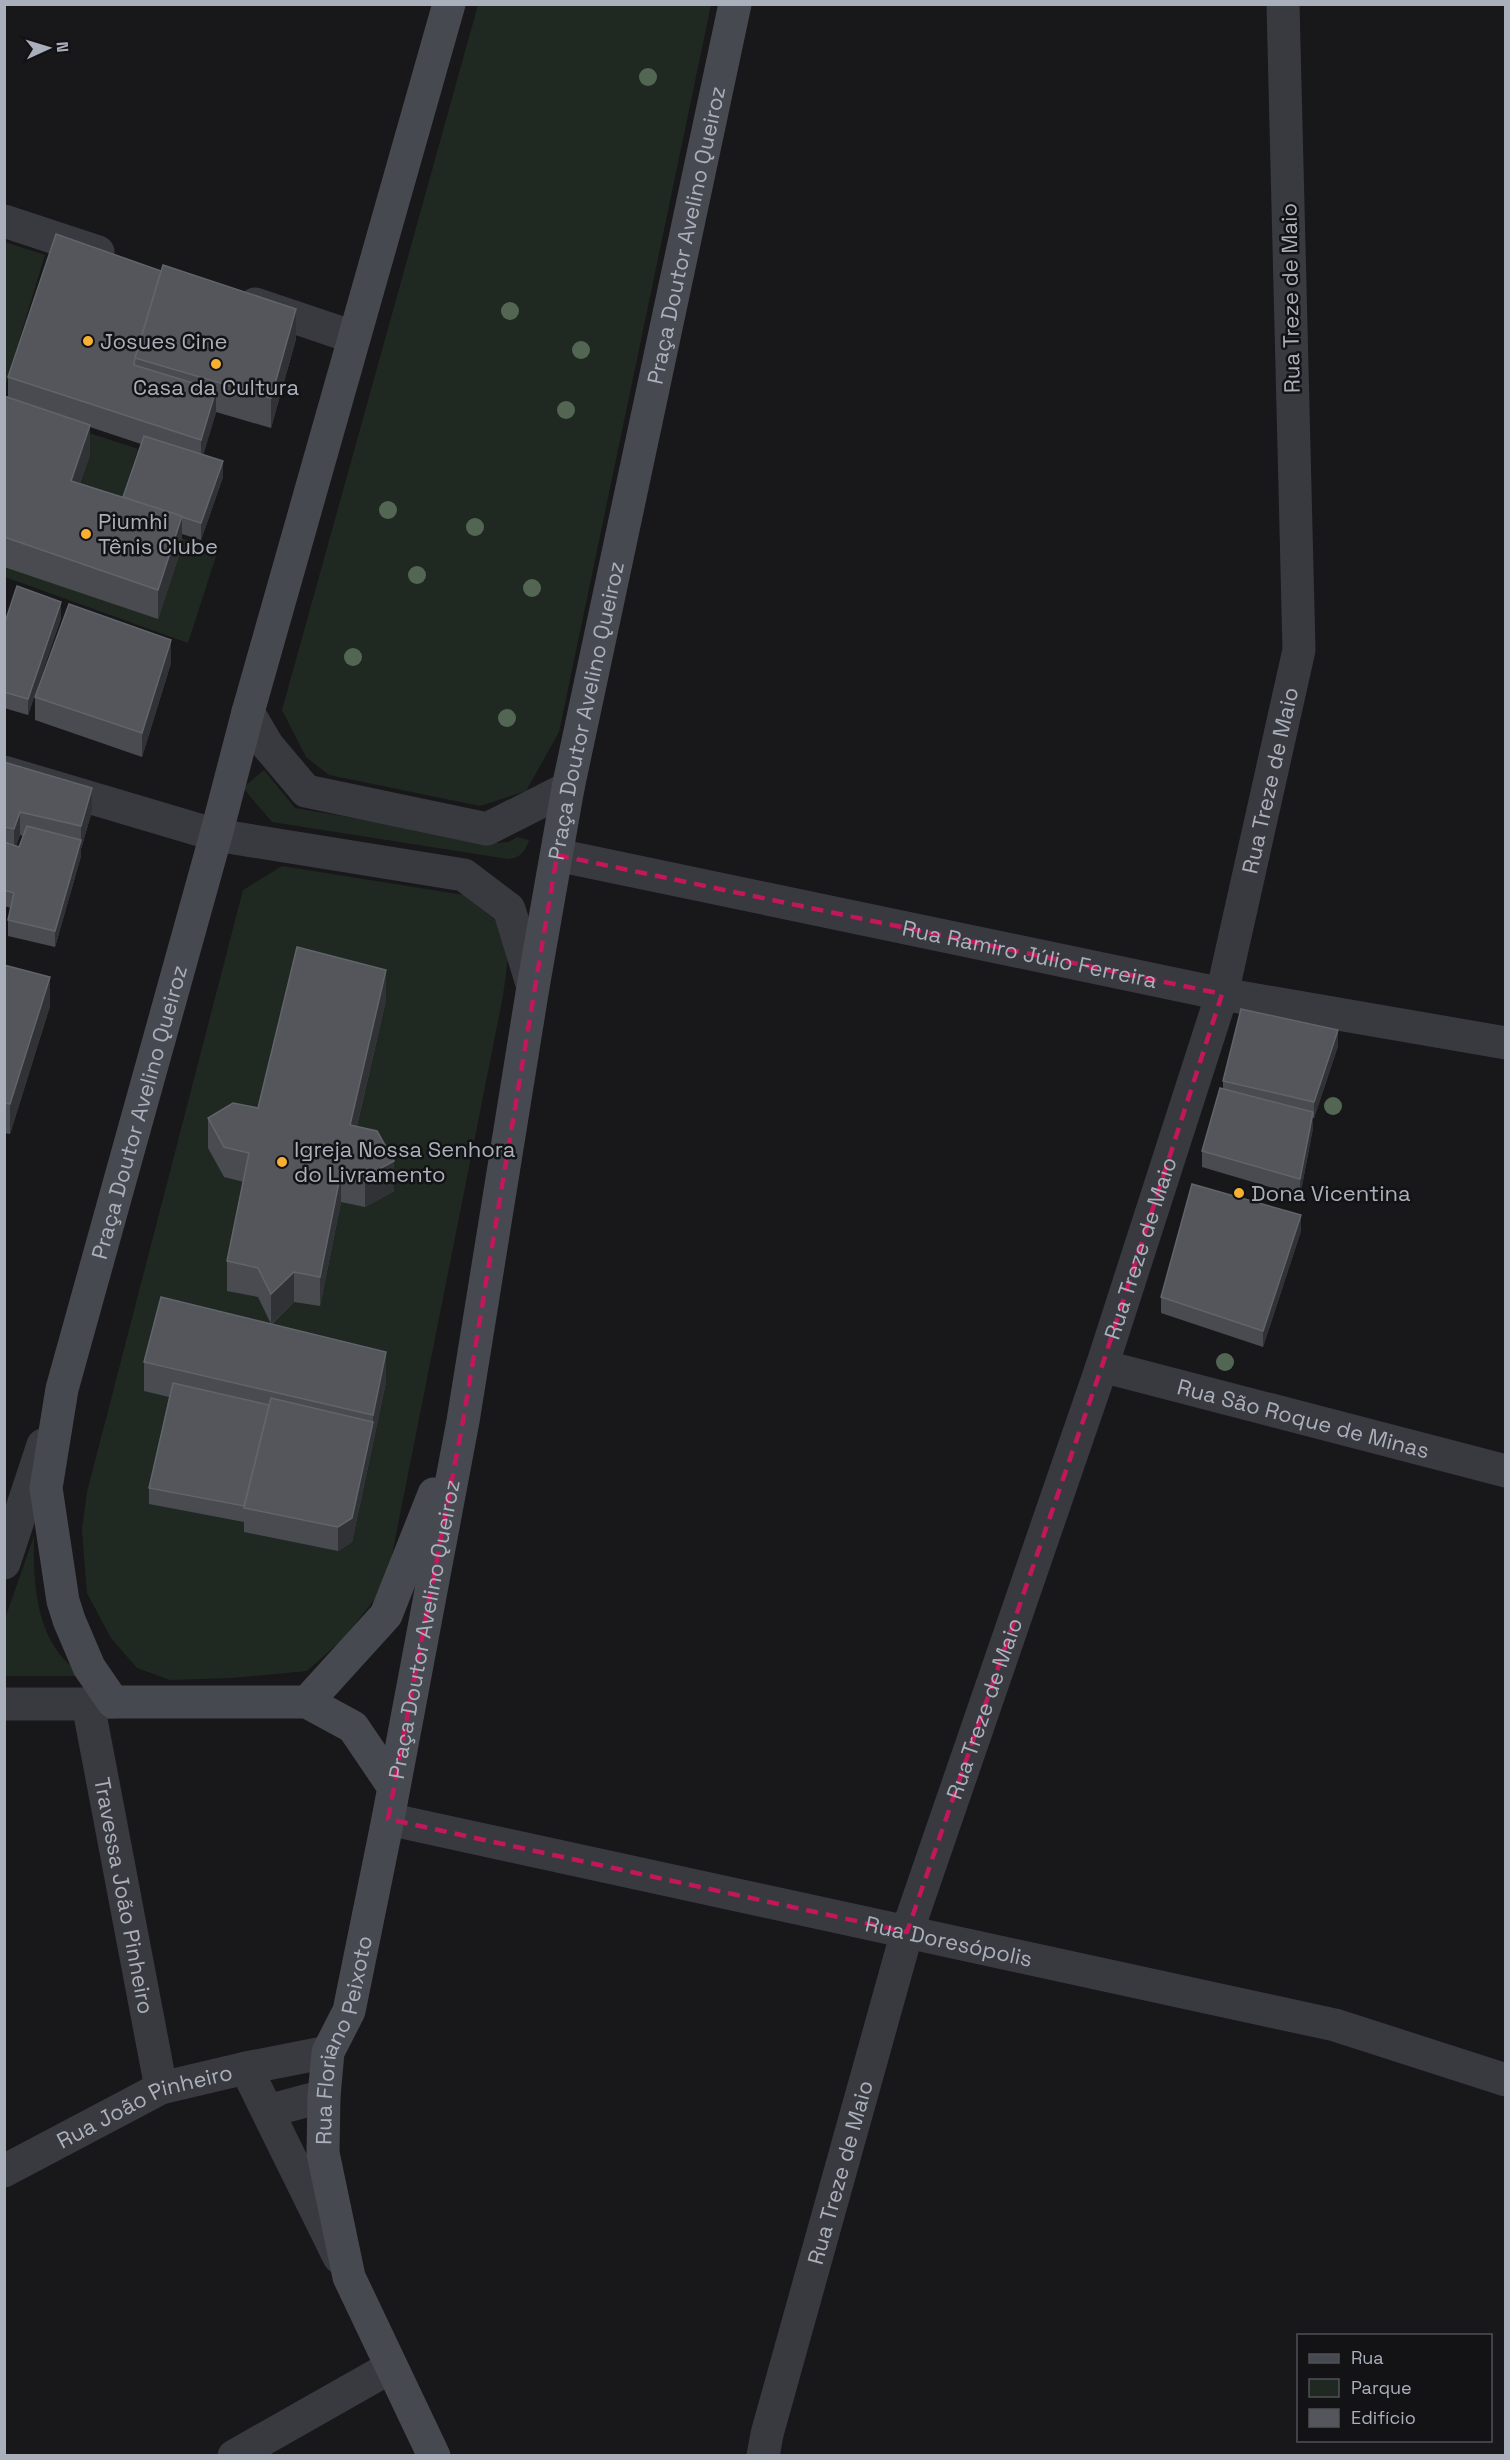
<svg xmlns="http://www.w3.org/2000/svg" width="1510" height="2460" viewBox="0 0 1510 2460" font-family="'Space Grotesk',sans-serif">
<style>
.green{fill:#202921}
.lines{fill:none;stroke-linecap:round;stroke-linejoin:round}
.minor{stroke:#393a40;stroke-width:33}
.tertiary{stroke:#393a40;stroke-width:33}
.secondary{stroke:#474950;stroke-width:33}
.tree{fill:#526653}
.wall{fill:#494b50;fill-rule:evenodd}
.shaded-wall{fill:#313236}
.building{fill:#54565c;stroke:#61646a;stroke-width:1.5}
.marked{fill:none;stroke:#c2185b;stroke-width:4.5;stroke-dasharray:12 8;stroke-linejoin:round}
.poi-dot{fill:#f8b032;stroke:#131316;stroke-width:2}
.labels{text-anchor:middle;stroke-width:5;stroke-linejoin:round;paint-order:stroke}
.street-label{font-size:22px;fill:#aab0bb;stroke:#131316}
.poi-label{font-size:22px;fill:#aab0bb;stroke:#131316;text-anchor:start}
</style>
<rect width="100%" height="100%" fill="#18181a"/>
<g class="green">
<polygon points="478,5 711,5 559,732 526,791 480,806 329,775 306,757 282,710"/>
<polygon points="5,242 45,255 5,387"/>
<polygon points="4,405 138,449 116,517 218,550 188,643 5,577"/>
<path d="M 264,770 L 295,808 L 498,843 L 509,842 L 517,837 L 529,840 C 525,851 521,858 508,859 L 272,822 L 243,788 Z"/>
<polygon points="282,866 464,895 495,920 508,957 503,996 386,1585 343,1639 307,1671 232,1678 170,1680 137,1668 111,1638 87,1593 82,1530 87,1492 243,890"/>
<path d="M 34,1536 C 33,1575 35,1624 61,1656 C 67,1663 75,1669 81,1676 L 5,1676 L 5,1619 Z"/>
</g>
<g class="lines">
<g class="minor">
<polyline points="4,221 98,252"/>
<polyline points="255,304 353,337"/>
<polyline points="248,712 268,746 306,791 487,829 568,788"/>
<polyline points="4,772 216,835 464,875 509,909 533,987"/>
<path id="s1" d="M 557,855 L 1222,994 L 1506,1043"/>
<path id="s2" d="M 1102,1366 L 1506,1471"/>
<path id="s3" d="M 88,1704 L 161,2088"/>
<polyline points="328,2052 246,2068 339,2257"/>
<polyline points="268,2111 324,2096"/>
<polyline points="234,2456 391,2367"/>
<path id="s4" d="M 763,2456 L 767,2434 L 907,1932 L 1102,1366 L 1222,994 L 1299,650 L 1283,4"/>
</g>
<g class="tertiary">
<polyline points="4,1563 43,1445"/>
<polyline points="4,1704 88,1704 113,1702"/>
<path id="s5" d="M 388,1819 L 1335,2025 L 1506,2080"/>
<path id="s6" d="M 4,2171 L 161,2088 L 246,2068"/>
</g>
<g class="secondary">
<polyline points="307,1702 386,1615 434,1494"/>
<path id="s7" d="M 393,1786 L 353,1727 L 307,1702 L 113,1702 L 89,1667 L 69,1620 L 63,1601 L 46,1488 L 62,1389 L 216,835 L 248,712 L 449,4"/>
<path id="s8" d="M 434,2456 L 349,2277 L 323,2153 L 324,2096 L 328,2052 L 349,2011 L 388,1819 L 463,1421 L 533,987 L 568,788 L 735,4"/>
</g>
</g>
<g class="tree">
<circle cx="648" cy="77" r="9"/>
<circle cx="510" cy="311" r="9"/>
<circle cx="581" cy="350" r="9"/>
<circle cx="566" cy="410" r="9"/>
<circle cx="388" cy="510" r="9"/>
<circle cx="475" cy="527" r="9"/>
<circle cx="417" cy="575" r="9"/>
<circle cx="532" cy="588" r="9"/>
<circle cx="353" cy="657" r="9"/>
<circle cx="507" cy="718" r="9"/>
<circle cx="1333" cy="1106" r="9"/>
<circle cx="1225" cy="1362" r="9"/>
</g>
<g class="wall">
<path d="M 56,234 L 296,339 L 271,428 L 216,412 L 203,454 L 223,477 L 201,540 L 182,534 L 182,546 L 158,619 L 4,567 L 4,396 L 8,397 L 8,377 ZM 90,427 L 141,444 L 123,497 L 80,483 L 90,455 Z"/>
<polygon points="61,618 28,715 4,708 4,625"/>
<polygon points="171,663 142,757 35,720 35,697"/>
<path d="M 4,762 L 92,811 L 81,849 L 81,856 L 55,947 L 8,936 L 8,920 L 11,908 L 4,906 ZM 20,835 L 23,836 L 19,847 L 16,846 Z"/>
<polygon points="4,965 50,1006 10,1134 4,1133"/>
<polygon points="386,1000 357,1126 394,1191 365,1207 341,1202 320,1306 294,1302 272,1324 386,1382 352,1542 338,1551 244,1532 244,1522 149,1504 149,1488 169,1397 144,1391 144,1362 271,1324 258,1297 227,1291 227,1261 244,1182 224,1177 208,1148 208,1118 258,1108"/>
<polygon points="1338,1046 1314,1118 1313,1118 1313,1128 1300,1196 1202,1167 1202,1151 1223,1088 1223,1081"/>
<polygon points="1301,1231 1263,1347 1161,1313 1161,1297"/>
</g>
<g class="shaded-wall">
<polygon points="296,309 296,339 271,428 271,398"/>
<polygon points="216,390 216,413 201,463 201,440"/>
<polygon points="90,425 90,455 71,510 71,481"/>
<polygon points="223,461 223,477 201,540 201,523"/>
<polygon points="182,516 182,546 158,619 158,590"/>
<polygon points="61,602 61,618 28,715 28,699"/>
<polygon points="171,640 171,663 142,757 142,733"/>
<polygon points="92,788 92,811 81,849 81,826"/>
<polygon points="20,812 20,835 14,852 14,829"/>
<polygon points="81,840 81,856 55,947 55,931"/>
<polygon points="386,970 386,1000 350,1155 350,1125"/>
<polygon points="50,977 50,1006 10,1134 10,1104"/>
<polygon points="1338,1030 1338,1046 1314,1118 1314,1102"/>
<polygon points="1313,1112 1313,1128 1300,1196 1300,1179"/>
<polygon points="394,1161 394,1191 365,1207 365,1177"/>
<polygon points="341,1172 341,1202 320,1306 320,1277"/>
<polygon points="1301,1215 1301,1231 1263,1347 1263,1331"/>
<polygon points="294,1272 294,1302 271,1324 271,1294"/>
<polygon points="386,1352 386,1382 352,1542 338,1551 338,1527 373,1422 373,1415"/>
</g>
<g class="building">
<polygon points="56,234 161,271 135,358 134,365 216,390 201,440 8,377"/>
<polygon points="163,265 296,309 271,398 135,358"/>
<polygon points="4,396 90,425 71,481 182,516 158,590 4,537"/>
<polygon points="144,436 223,461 201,523 182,517 182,516 123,497"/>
<polygon points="17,586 61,602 28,699 4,692 4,625"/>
<polygon points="69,604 171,640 142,733 35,697"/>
<polygon points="4,762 92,788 81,826 20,812 14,829 4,827"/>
<polygon points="27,826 81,840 55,931 8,920 14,893 4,890 4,842 19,847"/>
<polygon points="297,947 386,970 350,1125 377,1131 394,1161 365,1177 341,1172 320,1277 294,1272 271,1294 258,1268 227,1261 249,1153 224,1147 208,1118 233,1103 258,1108"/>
<polygon points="4,965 50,977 10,1104 4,1103"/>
<polygon points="1241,1009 1338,1030 1314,1102 1223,1081"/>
<polygon points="1220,1088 1313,1112 1300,1179 1202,1151"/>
<polygon points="1192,1184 1301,1215 1263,1331 1161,1297"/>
<polygon points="161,1297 386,1352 373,1415 144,1362"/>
<polygon points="173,1383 269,1405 244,1506 149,1488"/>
<polygon points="271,1398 373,1422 352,1518 338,1527 244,1508"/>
</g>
<path class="marked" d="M 557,855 L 1222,994 L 1102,1366 L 907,1932 L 388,1819 L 463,1421 Z"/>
<g class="poi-dot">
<circle cx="88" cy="341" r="6"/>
<circle cx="216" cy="364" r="6"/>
<circle cx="86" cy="534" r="6"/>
<circle cx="282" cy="1162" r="6"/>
<circle cx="1239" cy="1193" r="6"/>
</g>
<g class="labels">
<g class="street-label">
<text dy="8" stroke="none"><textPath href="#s8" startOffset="2280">Praça Doutor Avelino Queiroz</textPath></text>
<text transform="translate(1290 298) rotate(-91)" y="8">Rua Treze de Maio</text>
<text dy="8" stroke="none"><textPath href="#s8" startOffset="1794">Praça Doutor Avelino Queiroz</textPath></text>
<text dy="8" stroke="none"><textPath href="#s4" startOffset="1752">Rua Treze de Maio</textPath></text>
<text dy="8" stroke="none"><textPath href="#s1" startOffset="483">Rua Ramiro Júlio Ferreira</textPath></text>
<text dy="8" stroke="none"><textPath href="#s7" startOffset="933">Praça Doutor Avelino Queiroz</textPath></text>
<text dy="8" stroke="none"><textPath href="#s4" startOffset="1266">Rua Treze de Maio</textPath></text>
<text dy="8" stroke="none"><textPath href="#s2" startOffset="208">Rua São Roque de Minas</textPath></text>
<text dy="8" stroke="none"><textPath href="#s8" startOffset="861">Praça Doutor Avelino Queiroz</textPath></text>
<text dy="8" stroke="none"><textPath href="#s4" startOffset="780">Rua Treze de Maio</textPath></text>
<text dy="8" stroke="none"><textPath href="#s3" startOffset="195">Travessa João Pinheiro</textPath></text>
<text dy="8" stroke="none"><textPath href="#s5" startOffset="574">Rua Doresópolis</textPath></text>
<text dy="8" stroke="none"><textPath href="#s8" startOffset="441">Rua Floriano Peixoto</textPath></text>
<text dy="8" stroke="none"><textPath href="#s6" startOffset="156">Rua João Pinheiro</textPath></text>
<text dy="8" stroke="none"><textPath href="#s4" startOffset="294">Rua Treze de Maio</textPath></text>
</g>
<g class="poi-label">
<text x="100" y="349">Josues Cine</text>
<text x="216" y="395" text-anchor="middle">Casa da Cultura</text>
<text x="98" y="529">Piumhi<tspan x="98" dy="25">Tênis Clube</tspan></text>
<text x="294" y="1157">Igreja Nossa Senhora<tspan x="294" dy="25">do Livramento</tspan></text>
<text x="1251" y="1201">Dona Vicentina</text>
</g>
</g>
<rect width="1510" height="2460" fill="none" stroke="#aab0bb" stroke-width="12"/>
<rect x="1297" y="2334" width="195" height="108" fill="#131316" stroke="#4f5258" stroke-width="1.5"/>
<rect x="1309" y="2354" width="30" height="9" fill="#474950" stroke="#4f5258" stroke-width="1.5"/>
<text x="1351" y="2364" font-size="18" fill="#aab0bb">Rua</text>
<rect x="1309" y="2379" width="30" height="18" fill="#202921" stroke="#4f5258" stroke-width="1.5"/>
<text x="1351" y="2394" font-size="18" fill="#aab0bb">Parque</text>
<rect x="1309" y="2409" width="30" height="18" fill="#54565c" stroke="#4f5258" stroke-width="1.5"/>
<text x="1351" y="2424" font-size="18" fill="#aab0bb">Edifício</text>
<g transform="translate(48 48) rotate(86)" stroke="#131316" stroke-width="4.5" paint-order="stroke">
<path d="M0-4.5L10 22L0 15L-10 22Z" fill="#aab0bb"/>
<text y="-9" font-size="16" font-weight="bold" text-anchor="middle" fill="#aab0bb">N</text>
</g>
</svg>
